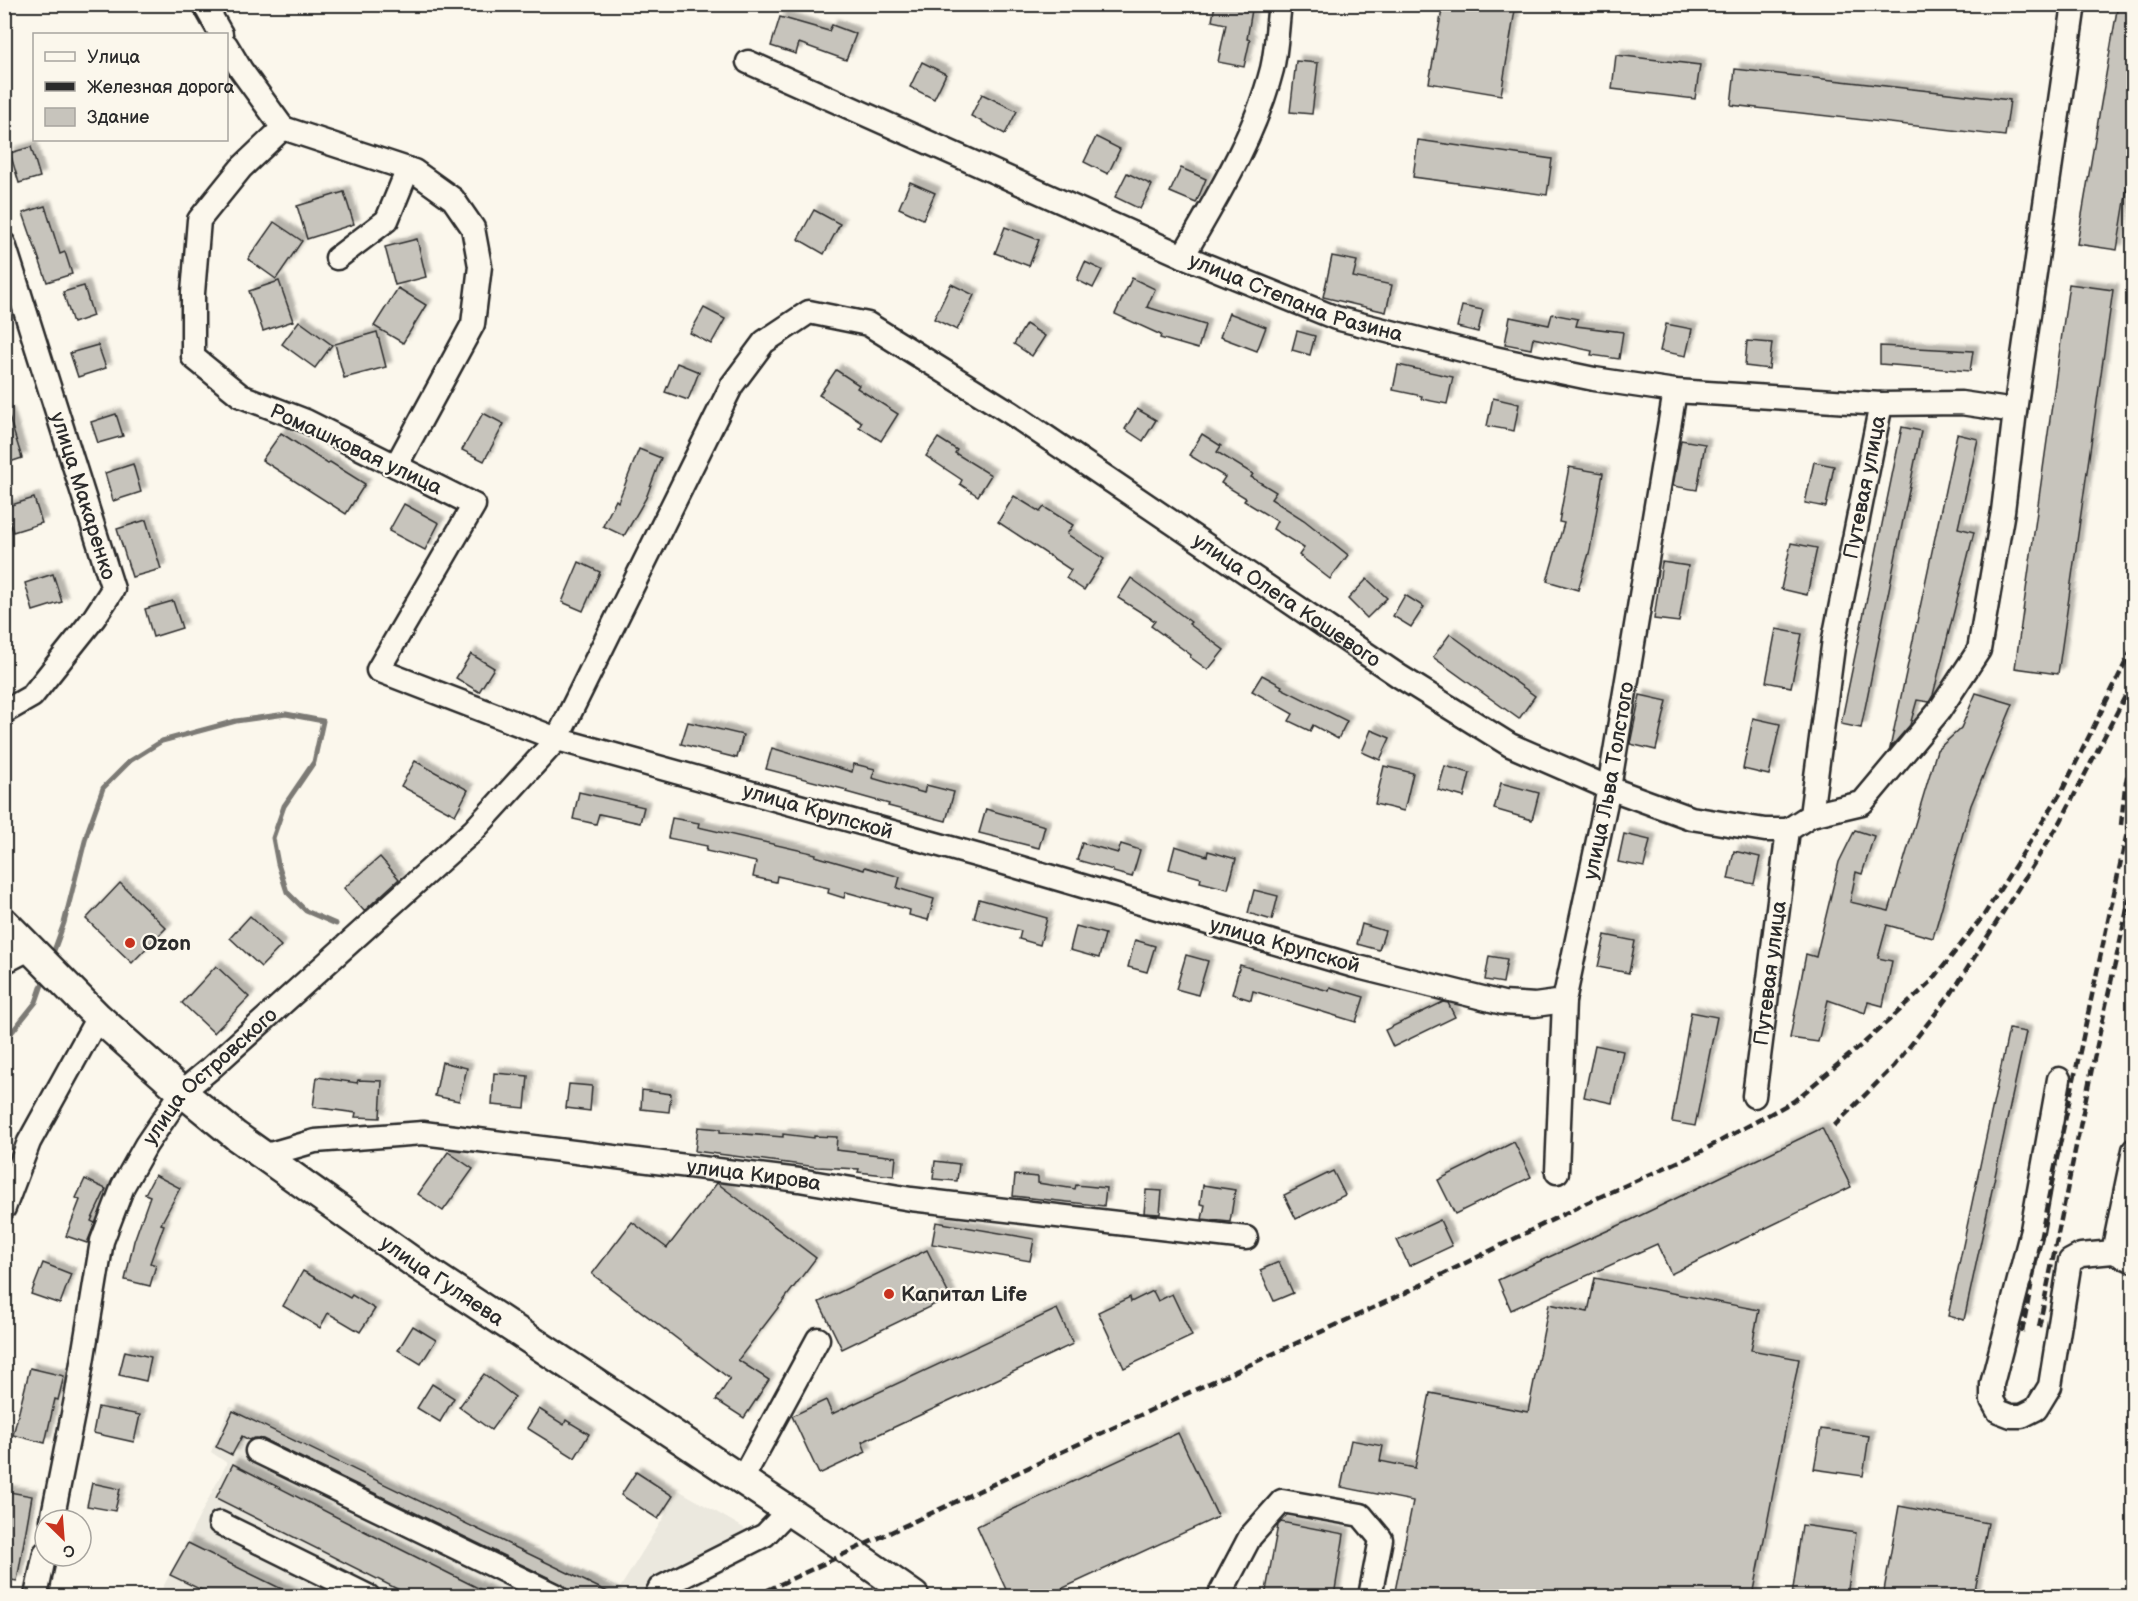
<svg xmlns="http://www.w3.org/2000/svg" width="2138" height="1601" viewBox="0 0 2138 1601" font-family="'Balsamiq Sans',sans-serif">
<style>
.built{fill:#ebe8de}
.lines{fill:none;stroke-linecap:round;stroke-linejoin:round}
.stream{stroke:#7b7a75;stroke-width:5}
.building{fill:#c7c4bc;stroke:#2b2b2b;stroke-width:1.5;filter:url(#shadow)}
.minor-casing{stroke:#2b2b2b;stroke-width:27}
.major-casing{stroke:#2b2b2b;stroke-width:33}
.minor{stroke:#fbf7ec;stroke-width:22}
.major{stroke:#fbf7ec;stroke-width:28}
.rail{stroke:#2b2b2b;stroke-width:4.5;stroke-dasharray:9 4.5;stroke-linecap:butt}
.poi-dot{fill:#c8321e;stroke:#fbf7ec;stroke-width:2}
.labels{text-anchor:middle;stroke-width:4.5;stroke-linejoin:round;paint-order:stroke}
.street-label{font-size:21px;fill:#2b2b2b;stroke:#fbf7ec}
.poi-label{font-size:21px;font-weight:bold;fill:#2b2b2b;stroke:#fbf7ec;text-anchor:start}
</style>
<defs>
<filter id="shadow"><feDropShadow dx="5.5" dy="-5.5" stdDeviation="1.5" flood-color="#0004"/></filter>
</defs>
<rect width="100%" height="100%" fill="#fbf7ec"/>
<filter id="ink" filterUnits="userSpaceOnUse"><feTurbulence type="fractalNoise" baseFrequency=".0167" numOctaves="2"/><feDisplacementMap in="SourceGraphic" scale="12" xChannelSelector="R" yChannelSelector="G"/><feConvolveMatrix kernelMatrix="1 2 1 2 8 2 1 2 1" color-interpolation-filters="sRGB"/></filter>
<g filter="url(#ink)">
<polygon class="built" points="230,1406 620,1588 680,1491 775,1546 676,1596 171,1596 161,1591 227,1463 211,1452"/>
<g class="lines">
<g class="stream">
<polyline points="51,959 64,923 87,833 103,788 130,761 162,741 236,721 286,714 323,721 314,762 284,806 273,838 278,864 287,892 306,911 336,924"/>
<polyline points="4,1042 36,1002 45,976"/>
</g>
</g>
<g class="building">
<polygon points="1215,4 1253,4 1247,39 1250,40 1244,67 1218,62 1226,24 1212,21"/>
<polygon points="1443,4 1516,4 1501,95 1429,83"/>
<polygon points="2118,4 2133,4 2133,152 2117,250 2077,244"/>
<polygon points="780,17 829,31 832,25 856,34 846,60 799,43 796,54 771,46"/>
<polygon points="1616,55 1700,65 1695,99 1612,89"/>
<polygon points="1296,61 1318,63 1312,114 1290,112"/>
<polygon points="922,62 946,74 934,99 910,87"/>
<polygon points="1735,69 2010,100 2005,136 1731,105"/>
<polygon points="982,94 1017,111 1005,134 971,116"/>
<polygon points="1096,137 1120,149 1108,174 1084,162"/>
<polygon points="1418,140 1552,159 1547,195 1413,177"/>
<polygon points="31,147 40,177 19,183 10,153"/>
<polygon points="1181,168 1206,179 1196,203 1170,192"/>
<polygon points="1127,173 1152,185 1140,209 1115,197"/>
<polygon points="910,182 935,193 923,219 899,208"/>
<polygon points="344,192 354,224 307,239 297,206"/>
<polygon points="45,206 60,254 65,252 72,274 47,282 23,213"/>
<polygon points="814,210 840,224 824,254 798,239"/>
<polygon points="274,222 302,241 276,279 248,259"/>
<polygon points="1005,227 1039,240 1029,266 995,253"/>
<polygon points="417,239 426,277 395,285 385,247"/>
<polygon points="1332,256 1357,261 1353,277 1392,285 1386,312 1323,297"/>
<polygon points="1085,262 1102,270 1093,288 1077,280"/>
<polygon points="1132,278 1155,289 1147,307 1205,325 1198,349 1160,338 1161,335 1115,314"/>
<polygon points="279,281 293,321 263,331 249,291"/>
<polygon points="951,284 974,295 957,330 934,319"/>
<polygon points="2069,284 2113,290 2058,674 2015,668"/>
<polygon points="84,286 93,316 73,323 63,292"/>
<polygon points="398,288 426,305 403,343 374,326"/>
<polygon points="1462,306 1483,310 1478,332 1457,327"/>
<polygon points="704,308 725,319 711,344 690,333"/>
<polygon points="1229,313 1266,327 1257,351 1220,337"/>
<polygon points="1552,314 1578,319 1576,326 1623,332 1619,359 1591,355 1592,351 1533,338 1531,349 1505,344 1510,317 1549,325"/>
<polygon points="299,321 332,345 315,368 282,344"/>
<polygon points="1026,324 1045,336 1032,356 1014,344"/>
<polygon points="1666,324 1692,329 1686,356 1660,351"/>
<polygon points="1297,331 1315,336 1310,355 1292,350"/>
<polygon points="377,332 386,367 344,378 335,344"/>
<polygon points="1747,341 1772,343 1769,369 1745,366"/>
<polygon points="98,345 106,368 78,377 70,353"/>
<polygon points="1880,346 1973,351 1970,371 1880,364"/>
<polygon points="677,363 699,372 688,400 665,392"/>
<polygon points="1398,365 1453,377 1447,404 1421,399 1422,396 1393,390"/>
<polygon points="836,370 859,385 857,388 898,414 881,441 859,427 862,422 819,395"/>
<polygon points="1493,398 1519,404 1514,431 1487,426"/>
<polygon points="1137,409 1156,420 1143,441 1125,429"/>
<polygon points="483,413 504,424 484,461 462,450"/>
<polygon points="4,414 8,414 22,458 4,464"/>
<polygon points="116,414 123,436 98,443 91,422"/>
<polygon points="1902,427 1921,431 1861,728 1841,724"/>
<polygon points="281,433 328,464 330,462 365,484 346,514 262,460"/>
<polygon points="1202,434 1221,446 1217,452 1253,474 1251,477 1276,492 1271,499 1304,520 1348,555 1330,579 1299,555 1304,548 1273,529 1277,521 1244,501 1246,498 1221,483 1225,477 1189,455"/>
<polygon points="1957,434 1978,439 1958,528 1974,532 1933,695 1929,702 1917,700 1910,725 1890,748"/>
<polygon points="938,438 957,450 955,453 991,475 978,496 960,484 962,480 926,456"/>
<polygon points="1681,440 1705,444 1697,490 1673,486"/>
<polygon points="639,449 661,458 646,498 624,536 603,526 616,500 618,502"/>
<polygon points="1814,462 1834,466 1826,507 1805,503"/>
<polygon points="133,464 141,492 113,501 105,473"/>
<polygon points="1569,467 1603,473 1590,550 1578,590 1547,581 1564,523 1559,522"/>
<polygon points="1014,496 1040,512 1044,507 1073,525 1067,534 1104,559 1084,590 1066,578 1071,570 998,522"/>
<polygon points="34,498 42,523 13,532 5,507"/>
<polygon points="404,504 439,523 425,550 389,531"/>
<polygon points="146,520 161,569 132,577 117,529"/>
<polygon points="1791,543 1817,548 1807,595 1781,589"/>
<polygon points="579,562 600,572 583,611 562,602"/>
<polygon points="1662,562 1688,566 1679,622 1654,619"/>
<polygon points="53,574 62,602 33,611 25,583"/>
<polygon points="1131,578 1191,622 1189,624 1224,650 1208,670 1190,657 1191,655 1151,626 1155,621 1118,598"/>
<polygon points="1367,579 1387,598 1367,618 1348,599"/>
<polygon points="1405,595 1424,607 1411,627 1393,616"/>
<polygon points="173,601 182,628 153,637 145,609"/>
<polygon points="1776,629 1802,634 1791,687 1766,682"/>
<polygon points="1450,634 1535,696 1519,719 1433,657"/>
<polygon points="471,654 494,668 479,692 456,678"/>
<polygon points="1262,675 1282,686 1281,688 1347,721 1338,739 1313,725 1310,731 1289,721 1293,714 1252,691"/>
<polygon points="1976,693 2013,704 1971,805 1933,938 1887,925 1878,958 1892,961 1883,1006 1868,1002 1865,1013 1828,1000 1818,1042 1790,1038 1806,954 1816,957 1839,862 1855,830 1874,836 1862,874 1856,872 1850,902 1889,911 1937,750 1961,728"/>
<polygon points="1640,695 1667,701 1656,750 1630,744"/>
<polygon points="1753,718 1780,724 1769,775 1743,769"/>
<polygon points="688,722 743,735 737,758 681,744"/>
<polygon points="1371,730 1390,738 1380,760 1362,752"/>
<polygon points="772,748 852,772 854,764 875,769 872,778 924,793 926,785 954,792 946,821 888,806 889,804 846,792 847,790 766,769"/>
<polygon points="415,761 468,790 455,815 401,786"/>
<polygon points="1384,766 1413,773 1404,811 1375,804"/>
<polygon points="1445,766 1470,773 1464,797 1438,790"/>
<polygon points="1501,783 1539,793 1532,820 1494,809"/>
<polygon points="579,792 644,807 640,823 599,814 596,824 573,819"/>
<polygon points="986,809 1045,826 1039,848 979,833"/>
<polygon points="672,818 699,823 698,827 816,854 815,856 864,870 865,867 900,877 897,888 934,899 928,920 909,915 910,910 846,892 844,898 828,893 829,888 777,876 776,882 753,877 756,862 706,851 707,846 668,838"/>
<polygon points="1624,834 1650,840 1644,867 1618,862"/>
<polygon points="1082,843 1118,853 1121,844 1140,850 1132,877 1113,872 1113,870 1077,860"/>
<polygon points="1175,846 1207,856 1208,851 1236,859 1228,889 1200,882 1201,878 1169,869"/>
<polygon points="1734,851 1760,857 1754,884 1728,879"/>
<polygon points="380,857 399,879 364,911 344,888"/>
<polygon points="120,883 166,928 132,963 86,919"/>
<polygon points="1254,890 1278,896 1272,920 1248,913"/>
<polygon points="979,899 1047,918 1040,945 1019,939 1021,931 974,918"/>
<polygon points="250,916 281,946 261,967 230,938"/>
<polygon points="1362,924 1385,931 1379,950 1357,944"/>
<polygon points="1076,926 1105,934 1099,958 1070,950"/>
<polygon points="1605,935 1635,941 1629,973 1598,967"/>
<polygon points="1135,940 1155,946 1147,972 1128,967"/>
<polygon points="1186,955 1208,961 1198,995 1176,989"/>
<polygon points="1489,956 1507,959 1503,983 1485,980"/>
<polygon points="1240,965 1329,991 1330,987 1364,997 1356,1022 1253,991 1251,1000 1232,994"/>
<polygon points="216,966 249,997 214,1033 182,1003"/>
<polygon points="1443,1002 1448,1003 1455,1017 1393,1047 1385,1030"/>
<polygon points="1691,1012 1717,1017 1695,1126 1672,1122"/>
<polygon points="2009,1029 2026,1032 1964,1320 1948,1316"/>
<polygon points="1595,1045 1623,1051 1612,1103 1584,1097"/>
<polygon points="442,1062 467,1068 459,1101 435,1096"/>
<polygon points="494,1073 528,1076 525,1108 492,1105"/>
<polygon points="317,1077 357,1083 358,1080 382,1081 380,1118 355,1117 356,1113 313,1107"/>
<polygon points="569,1084 592,1086 590,1111 566,1108"/>
<polygon points="642,1090 671,1094 669,1112 641,1109"/>
<polygon points="698,1127 720,1129 720,1132 783,1137 783,1134 814,1138 814,1136 837,1137 836,1150 896,1157 894,1176 858,1172 859,1169 817,1167 695,1151"/>
<polygon points="1822,1128 1851,1187 1671,1274 1657,1244 1511,1310 1498,1280 1631,1220"/>
<polygon points="1514,1142 1531,1177 1455,1214 1438,1180"/>
<polygon points="448,1152 473,1169 443,1211 418,1194"/>
<polygon points="935,1161 959,1164 957,1181 933,1179"/>
<polygon points="1333,1171 1345,1195 1296,1219 1284,1195"/>
<polygon points="155,1175 180,1188 161,1224 164,1225 150,1263 156,1265 150,1286 125,1280 134,1241 150,1196 145,1194"/>
<polygon points="1015,1175 1038,1177 1038,1183 1075,1189 1076,1185 1106,1188 1104,1206 1013,1196"/>
<polygon points="85,1179 106,1189 91,1221 95,1223 87,1243 66,1236 80,1200 76,1198"/>
<polygon points="717,1183 816,1258 738,1360 769,1380 744,1418 716,1400 730,1379 592,1274 632,1222 667,1248"/>
<polygon points="1203,1185 1235,1190 1230,1222 1202,1219 1205,1205 1200,1204"/>
<polygon points="1146,1190 1162,1191 1160,1214 1144,1213"/>
<polygon points="1440,1220 1452,1246 1409,1266 1397,1240"/>
<polygon points="936,1222 1034,1239 1030,1261 932,1244"/>
<polygon points="927,1250 950,1297 842,1349 819,1302"/>
<polygon points="1279,1262 1293,1293 1274,1301 1260,1270"/>
<polygon points="43,1263 71,1274 60,1304 31,1294"/>
<polygon points="303,1271 350,1298 352,1295 375,1309 360,1332 328,1313 320,1328 283,1306"/>
<polygon points="1595,1278 1759,1310 1751,1350 1799,1359 1753,1596 1394,1596 1413,1501 1341,1487 1351,1440 1383,1446 1380,1461 1415,1468 1430,1393 1528,1412 1549,1304 1588,1312"/>
<polygon points="1153,1291 1158,1301 1172,1294 1192,1336 1124,1368 1098,1312 1130,1297 1131,1302"/>
<polygon points="1057,1309 1073,1344 862,1442 866,1452 819,1474 792,1416 826,1400 832,1414"/>
<polygon points="413,1326 436,1340 421,1364 398,1350"/>
<polygon points="125,1351 151,1357 146,1381 119,1375"/>
<polygon points="30,1368 64,1376 58,1400 55,1399 45,1443 13,1435"/>
<polygon points="484,1374 515,1397 491,1430 459,1407"/>
<polygon points="432,1384 454,1398 440,1422 417,1408"/>
<polygon points="98,1407 140,1415 134,1442 93,1433"/>
<polygon points="539,1409 564,1425 566,1420 589,1434 575,1458 527,1428"/>
<polygon points="233,1411 556,1567 616,1596 573,1596 562,1584 263,1439 255,1438 249,1440 242,1436 232,1455 216,1447"/>
<polygon points="1821,1429 1869,1436 1863,1476 1814,1469"/>
<polygon points="1178,1433 1218,1517 1046,1596 1009,1596 977,1526"/>
<polygon points="233,1464 356,1527 494,1596 411,1596 216,1498"/>
<polygon points="636,1472 673,1496 658,1519 621,1495"/>
<polygon points="92,1483 120,1489 115,1511 87,1506"/>
<polygon points="4,1491 32,1496 17,1581 4,1579"/>
<polygon points="1899,1506 1988,1523 1974,1596 1883,1596"/>
<polygon points="1281,1522 1344,1534 1334,1596 1265,1596 1278,1525"/>
<polygon points="1802,1525 1856,1533 1847,1596 1792,1596"/>
<polygon points="188,1543 296,1596 214,1596 170,1575"/>
</g>
<g class="lines">
<defs>
<g id="minor">
<polyline points="204,4 221,34"/>
<path id="s1" d="M 748,62 L 1183,256 L 1336,318 L 1494,358 L 1594,379 L 1675,391 L 1881,404 L 1961,403 L 2015,411 L 2074,4"/>
<polyline points="283,128 414,171 453,199 473,228 480,266 473,324 396,466"/>
<path id="s2" d="M 4,244 L 113,589 L 94,618 L 32,696 L 4,712"/>
<path d="M 1183,256 C 1217,197 1255,136 1272,69 C 1277,48 1277,25 1280,4"/>
<polyline points="337,258 387,220 408,169"/>
<polyline points="1811,815 1862,803 1939,711 1979,650 2003,511 2015,411"/>
<polyline points="4,962 31,948"/>
<path id="s3" d="M 1564,1001 L 1535,1005 L 1503,1003 L 1354,966 L 1001,862 L 557,739 L 732,385 L 764,342 L 809,312 L 868,324 L 1011,413 L 1399,676 L 1510,745 L 1609,788 L 1691,818 L 1765,830 L 1788,830"/>
<polyline points="2059,1079 2032,1230 1992,1384 1992,1400 1998,1411 2011,1416 2022,1416 2036,1409 2050,1386 2070,1261 2081,1255 2113,1252 2134,1261"/>
<path id="s4" d="M 1754,1096 L 1788,830 L 1811,815 L 1834,639 L 1881,404"/>
<path id="s5" d="M 263,1156 L 315,1141 L 423,1133 L 799,1180 L 911,1199 L 1246,1238"/>
<path id="s6" d="M 1557,1172 L 1564,1001 L 1609,788 L 1675,391"/>
<polyline points="4,1208 29,1142 98,1017"/>
<polyline points="2113,1252 2134,1150"/>
<polyline points="257,1451 556,1596"/>
<polyline points="741,1481 818,1339"/>
<path id="s7" d="M 52,1520 L 76,1399 L 102,1241 L 123,1186 L 146,1145 L 182,1092 L 211,1068 L 474,830 L 557,739 L 378,670 L 474,505 L 306,421 L 241,396 L 193,357 L 193,293 L 199,220 L 241,168 L 283,128 L 241,70 L 226,45"/>
<polyline points="220,1523 368,1596"/>
<polyline points="36,1596 45,1553"/>
<polyline points="656,1596 660,1588 765,1535 787,1512"/>
<polyline points="1219,1596 1250,1537 1282,1501 1361,1515 1381,1539 1370,1596"/>
</g>
<g id="major">
<path id="s8" d="M 4,922 L 98,1017 L 182,1092 L 236,1136 L 416,1264 L 851,1552 L 914,1596"/>
</g>
</defs>
<use href="#minor" class="minor-casing"/>
<use href="#major" class="major-casing"/>
<use href="#minor" class="minor"/>
<use href="#major" class="major"/>
<g class="rail">
<polyline points="2121,825 2125,787 2134,744"/>
<polyline points="1834,1126 1894,1066 1951,994 2061,821 2134,679"/>
<polyline points="2039,1327 2092,1068 2134,878"/>
<polyline points="2022,1332 2049,1195 2134,800"/>
<polyline points="755,1596 1151,1410 1399,1296 1584,1204 1700,1152 1794,1101 1865,1042 1931,982 1982,918 2062,791 2134,645"/>
</g>
</g>
</g>
<g class="poi-dot">
<circle cx="130" cy="943" r="6"/>
<circle cx="889" cy="1294" r="6"/>
</g>
<g class="labels">
<g class="street-label">
<text dy="7" stroke="none"><textPath href="#s1" startOffset="597">улица Степана Разина</textPath></text>
<text transform="translate(356 449) rotate(25)" y="7">Ромашковая улица</text>
<text dy="7" stroke="none"><textPath href="#s4" startOffset="628">Путевая улица</textPath></text>
<text dy="7" stroke="none"><textPath href="#s2" startOffset="264">улица Макаренко</textPath></text>
<text dy="7" stroke="none"><textPath href="#s3" startOffset="2108">улица Олега Кошевого</textPath></text>
<text dy="7" stroke="none"><textPath href="#s6" startOffset="396">улица Льва Толстого</textPath></text>
<text transform="translate(818 811) rotate(16)" y="7">улица Крупской</text>
<text transform="translate(1285 945) rotate(16)" y="7">улица Крупской</text>
<text dy="7" stroke="none"><textPath href="#s4" startOffset="124">Путевая улица</textPath></text>
<text dy="7" stroke="none"><textPath href="#s7" startOffset="484">улица Островского</textPath></text>
<text dy="7" stroke="none"><textPath href="#s5" startOffset="496">улица Кирова</textPath></text>
<text dy="7" stroke="none"><textPath href="#s8" startOffset="568">улица Гуляева</textPath></text>
</g>
<g class="poi-label">
<text x="142" y="950">Ozon</text>
<text x="901" y="1301">Капитал Life</text>
</g>
</g>
<rect width="2138" height="1601" fill="none" stroke="#fbf7ec" stroke-width="24"/>
<rect x="12" y="12" width="2114" height="1577" fill="none" stroke="#2b2b2b" stroke-width="2" filter="url(#ink)"/>
<rect x="33" y="33" width="195" height="108" fill="#fbf7ec" stroke="#a8a59f" stroke-width="1.5"/>
<rect x="45" y="52" width="30" height="9" fill="#fbf7ec" stroke="#a8a59f" stroke-width="1.5"/>
<text x="87" y="63" font-size="18" fill="#2b2b2b">Улица</text>
<rect x="45" y="82" width="30" height="9" fill="#2b2b2b" stroke="#a8a59f" stroke-width="1.5"/>
<text x="87" y="93" font-size="18" fill="#2b2b2b">Железная дорога</text>
<rect x="45" y="108" width="30" height="18" fill="#c7c4bc" stroke="#a8a59f" stroke-width="1.5"/>
<text x="87" y="123" font-size="18" fill="#2b2b2b">Здание</text>
<g transform="translate(63 1538) rotate(155)"><circle r="28" fill="#fbf7ec" stroke="#a8a59f" stroke-width="1.5"/>
<path d="M0-4.5L10 22L0 15L-10 22Z" fill="#c8321e"/>
<text y="-9" font-size="16" font-weight="bold" text-anchor="middle" fill="#2b2b2b">С</text>
</g>
</svg>
